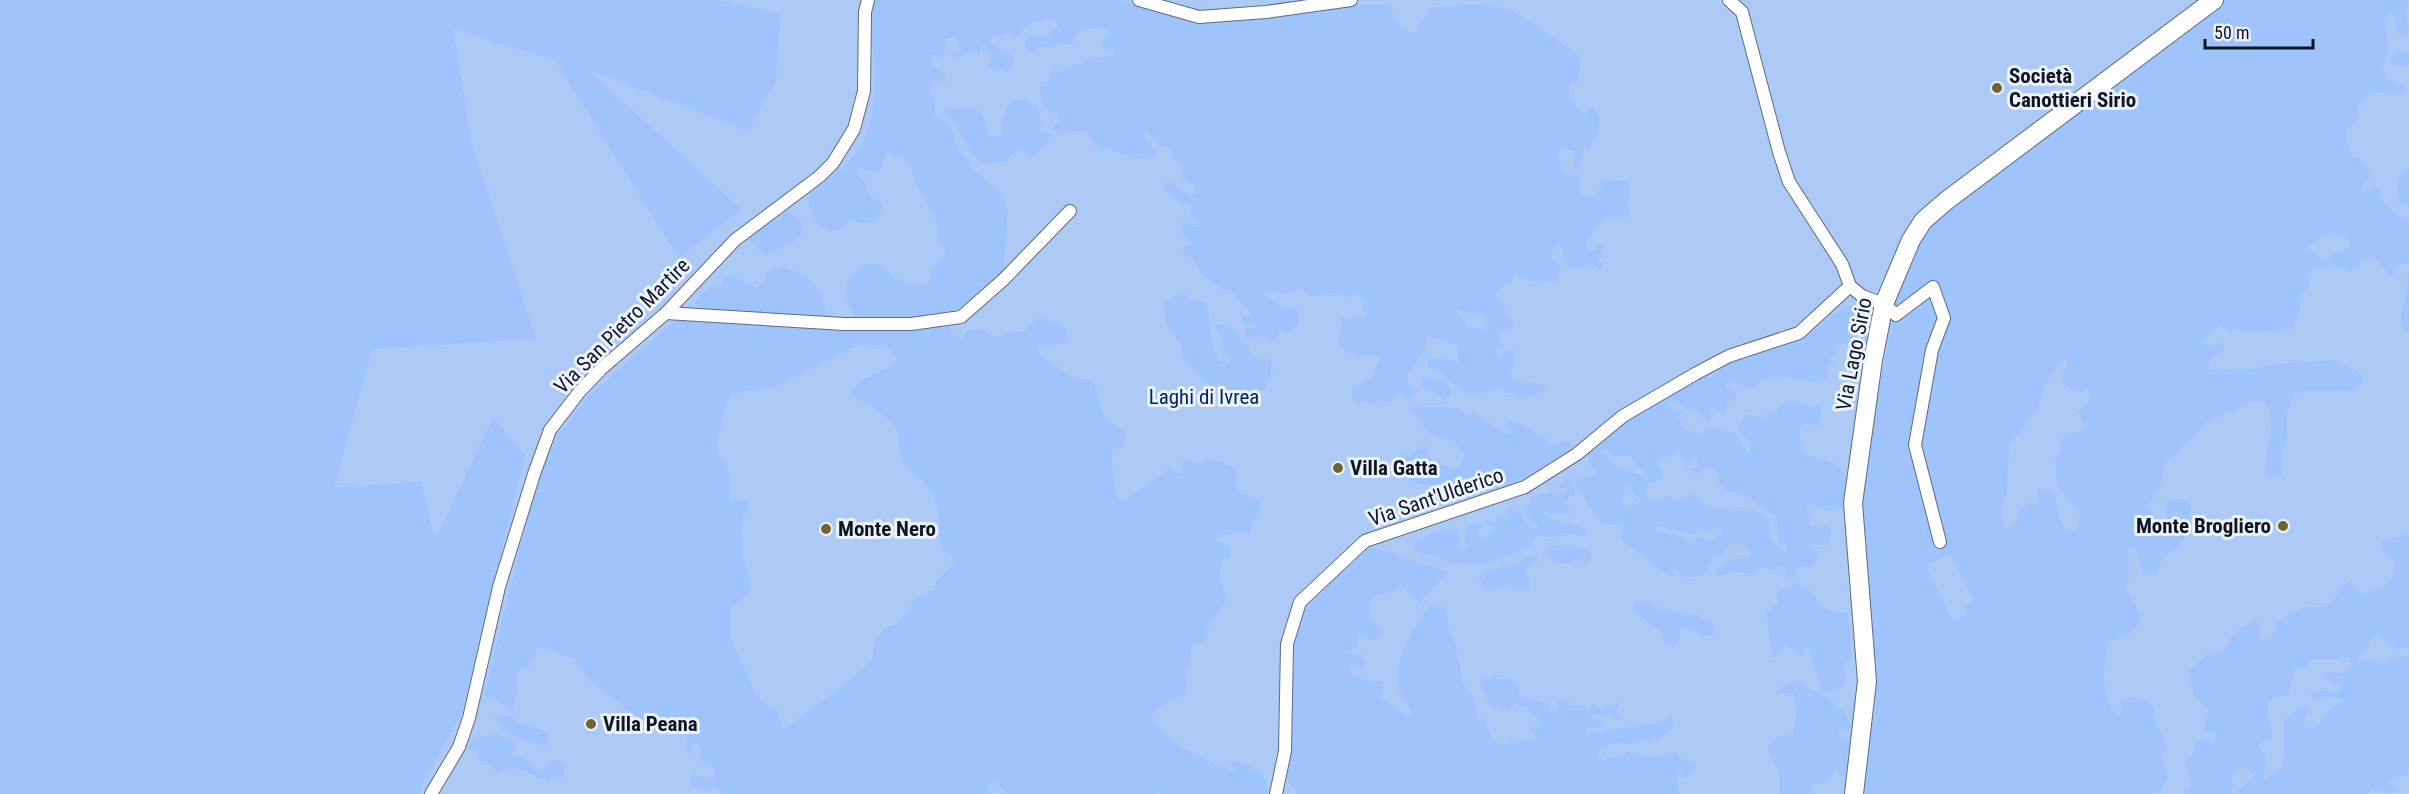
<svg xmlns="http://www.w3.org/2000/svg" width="2409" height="794" viewBox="0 0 2409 794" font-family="'Roboto Condensed',sans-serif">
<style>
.green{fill:#adcaf7}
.forest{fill:#9ec3fd;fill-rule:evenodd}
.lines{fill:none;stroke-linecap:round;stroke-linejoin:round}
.minor-casing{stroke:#5c6a82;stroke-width:14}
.secondary-casing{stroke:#5c6a82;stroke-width:20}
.minor{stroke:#fff;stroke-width:12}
.secondary{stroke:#fff;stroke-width:18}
.poi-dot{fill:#726431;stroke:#ecf3fe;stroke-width:2}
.labels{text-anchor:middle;stroke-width:6;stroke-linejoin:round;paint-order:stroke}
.poi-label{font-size:21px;font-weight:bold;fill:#10161f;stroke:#ecf3fe;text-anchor:start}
.street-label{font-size:21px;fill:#10161f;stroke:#ecf3fe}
.park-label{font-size:21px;fill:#002663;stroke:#ecf3fe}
</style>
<rect width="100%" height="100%" fill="#ecf3fe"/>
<rect class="green" x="0" y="0" width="2409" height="794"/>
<g class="forest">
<polygon points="0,0 720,0 781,14 776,80 748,131 587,69 741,209 679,258 555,60 453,29 472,145 536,339 372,349 334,488 421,481 435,540 493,418 525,455 461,714 426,777 419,794 0,794"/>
<path d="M 876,0 L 1121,0 L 1197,23 L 1206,24 L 1359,5 L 1391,5 C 1392,20 1400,33 1417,33 L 1418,23 L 1428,16 L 1429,8 C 1457,6 1486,1 1513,11 L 1576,53 C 1583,63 1580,70 1577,82 L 1571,81 C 1565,96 1573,107 1586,114 L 1592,106 L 1600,119 L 1596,139 L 1591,143 L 1590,151 L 1584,148 L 1580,169 L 1575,170 L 1573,166 L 1575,153 L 1566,148 L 1560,152 L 1558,160 L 1567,176 L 1578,176 L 1581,182 L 1581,196 L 1596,196 L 1601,188 L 1601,180 L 1626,181 L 1631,191 L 1627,203 L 1631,214 C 1626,218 1615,219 1609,216 L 1592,233 L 1585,247 L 1591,251 L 1596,249 L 1596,245 L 1603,244 L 1602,257 L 1597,257 L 1597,261 L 1603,264 L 1603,268 L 1600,270 L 1592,264 L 1585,268 L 1570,269 L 1561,260 L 1564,248 L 1557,246 L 1552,251 L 1552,259 L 1560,268 L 1557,282 L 1527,280 L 1514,275 L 1511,283 L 1503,286 L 1496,294 L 1496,299 L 1505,303 L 1504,311 L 1514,322 L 1510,330 L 1498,331 L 1503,348 L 1498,347 L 1496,350 L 1500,357 L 1509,348 L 1513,351 L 1515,358 L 1511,376 L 1521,382 L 1546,386 L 1544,390 L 1528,398 L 1516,397 L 1512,392 L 1506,393 L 1500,389 L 1479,393 L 1466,393 L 1437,369 L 1428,368 L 1427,363 L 1430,358 L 1444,358 L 1459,363 L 1457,345 L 1427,336 L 1425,351 L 1408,373 L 1407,382 L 1416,392 L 1410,399 L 1404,397 L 1401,392 L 1397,393 L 1390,402 L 1378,400 L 1373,404 L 1355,401 L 1352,397 L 1353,386 L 1370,381 L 1380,359 L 1379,356 C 1367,355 1345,358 1339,343 C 1337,337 1341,330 1342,324 L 1339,318 L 1365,317 L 1367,313 L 1362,310 L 1362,306 L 1367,304 L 1366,299 L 1362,298 L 1358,293 L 1350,297 L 1332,293 L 1311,296 L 1304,290 L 1298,289 L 1287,294 L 1263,290 L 1263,295 L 1281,306 L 1296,308 L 1300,319 L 1297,326 L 1285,334 L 1280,330 L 1276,340 L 1269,342 L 1264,336 L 1246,338 L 1244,330 L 1248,328 L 1255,328 L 1257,324 L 1243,321 L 1242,315 L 1249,317 L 1252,315 L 1229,288 L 1224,290 C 1211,280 1198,276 1194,259 L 1184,255 L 1183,250 L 1189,243 L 1187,237 L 1182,234 L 1182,222 L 1195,227 L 1202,226 L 1192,218 L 1190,205 L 1175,199 L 1165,191 L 1164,184 L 1171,182 L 1183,193 L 1192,195 L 1195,192 L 1194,185 L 1184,180 L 1181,173 L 1184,167 L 1182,163 C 1174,162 1172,157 1171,150 L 1158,144 L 1147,131 L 1144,134 L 1146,140 L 1156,152 L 1154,157 C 1133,165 1116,147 1095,146 L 1088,132 L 1067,130 L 1062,135 L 1055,132 L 1053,126 L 1059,122 L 1057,114 L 1045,109 L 1040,95 L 1041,82 L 1049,81 L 1049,75 L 1054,71 L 1061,73 C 1066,64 1073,64 1082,64 L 1086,59 C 1096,57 1105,57 1115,55 L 1113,49 L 1108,50 L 1103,46 L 1102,41 L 1111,33 L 1102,27 C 1094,30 1086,28 1078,32 L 1072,44 L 1066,45 L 1059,42 L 1053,47 L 1039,48 L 1034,53 L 1029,51 L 1026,46 L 1027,36 L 1049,36 L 1048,32 L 1058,27 L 1057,22 L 1047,18 L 1042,22 L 1037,20 L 1023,28 L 1023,32 L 1014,37 L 1009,33 L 999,37 L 991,36 L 990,42 C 998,50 1009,50 1015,60 L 1007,72 L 1000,68 L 995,73 L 988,67 L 991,55 L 983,44 L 978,55 L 967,52 L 958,58 L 952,58 L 952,53 L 960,48 L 955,36 L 947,39 L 943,56 L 939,59 L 934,55 L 930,56 L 934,67 L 945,75 L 945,82 L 935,80 L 931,82 L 930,95 L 935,99 L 935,115 L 949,124 L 959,151 L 970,161 L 970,167 L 1001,193 L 1008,211 L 1003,272 C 986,288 973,302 951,311 C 938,316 875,323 863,320 C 851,317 843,294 847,284 C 850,277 856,271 860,265 L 875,264 L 885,268 L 892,277 L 918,286 L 929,283 L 933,267 L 945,255 L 945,250 L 938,239 L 938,224 L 914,179 L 910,163 L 890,152 L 886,154 L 880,170 L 872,172 L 859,167 L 856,173 L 864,181 L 871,198 L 883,204 L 879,216 L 872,223 L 863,224 L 851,218 L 840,230 C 815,233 814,216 807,197 C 822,184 841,172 853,157 C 875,128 876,94 874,60 C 872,40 869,19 876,0 ZM 1456,310 L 1487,316 L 1486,320 L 1489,327 L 1487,330 L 1467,327 L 1462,316 L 1457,314 Z"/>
<path d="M 2223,0 L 2409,0 L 2406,12 L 2409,33 L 2403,36 L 2397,32 L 2393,14 L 2389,11 L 2384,18 L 2389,49 L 2383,69 L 2388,81 L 2403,84 L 2406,90 L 2400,95 L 2371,92 L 2365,101 L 2356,107 L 2359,120 L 2348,128 L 2345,136 L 2352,155 C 2364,159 2366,165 2370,176 L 2362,187 L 2361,193 L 2370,190 L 2375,184 L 2380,189 L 2379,198 L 2398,216 L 2409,219 L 2409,263 L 2399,265 L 2392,277 L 2375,258 L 2362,259 L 2359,268 L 2349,272 C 2333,262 2320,265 2306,276 L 2310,283 L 2307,289 L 2299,295 L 2303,303 C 2297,312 2298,320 2293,329 C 2267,331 2245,336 2220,326 L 2204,340 L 2205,346 L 2224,343 L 2223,352 L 2210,358 L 2208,368 C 2221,371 2260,370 2271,364 L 2336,360 C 2345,368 2356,368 2364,378 L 2358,389 C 2337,394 2317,389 2295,393 L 2287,413 L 2287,439 L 2282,452 L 2281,475 L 2271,480 C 2256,460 2282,429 2265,401 L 2251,402 L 2206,422 L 2190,440 L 2167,461 L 2159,488 L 2147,507 C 2157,516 2160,524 2161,537 L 2177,536 L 2165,513 L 2168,500 L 2182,499 L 2191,505 C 2190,514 2187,536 2181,543 C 2172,554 2160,552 2158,573 L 2144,574 L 2135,547 L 2128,549 L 2129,577 L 2126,587 L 2141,617 C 2136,632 2124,640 2109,641 C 2102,667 2100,696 2118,718 L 2123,710 L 2119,701 L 2128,696 L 2147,700 L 2154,709 L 2155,725 L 2161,732 L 2168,750 L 2160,755 L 2165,766 L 2168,777 L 2161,790 L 2149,794 L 1860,794 L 1876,704 L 1856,503 L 1904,266 L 1929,225 ZM 2333,232 L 2349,241 L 2349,248 L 2333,254 L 2327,260 L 2318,257 L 2306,244 L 2312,244 ZM 2065,358 L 2068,365 L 2062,375 L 2063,384 L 2074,391 L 2082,392 L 2087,387 L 2090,399 L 2079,412 L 2082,421 L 2088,426 L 2079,432 L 2066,433 L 2060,443 L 2061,451 L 2055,459 C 2058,470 2054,482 2061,491 C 2074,509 2086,507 2076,532 L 2064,528 L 2059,517 L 2054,492 L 2037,487 L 2037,498 L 2040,506 L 2031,503 L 2021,507 L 2015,524 L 2006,529 L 2001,518 L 2003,503 L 2007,494 L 2009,444 C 2020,433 2030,420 2038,407 C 2041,400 2042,395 2043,389 C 2045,384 2060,361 2065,358 ZM 1950,554 L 1974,601 L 1964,607 L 1968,614 L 1953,621 L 1926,566 Z"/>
<polygon points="2398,51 2409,53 2409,66 2392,66 2391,57"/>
<path d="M 1014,99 L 1038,106 L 1041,121 L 1039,132 L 1049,134 L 1048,142 L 1038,151 L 1036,155 L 1030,158 L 1022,151 L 1016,151 L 1006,162 L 993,161 L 990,166 C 972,162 965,142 957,127 C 955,121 948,117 944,113 L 946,109 C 977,107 981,103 989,135 L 997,137 L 1002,133 L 1002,119 L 1005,115 L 1006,109 Z"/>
<path d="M 2409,167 L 2409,205 L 2407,206 L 2400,203 C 2394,190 2396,174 2409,167 Z"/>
<path d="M 787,212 L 802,222 C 805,246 781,244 768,255 L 761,254 L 755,244 L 749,240 L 751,236 Z"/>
<path d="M 783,268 C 791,268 794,272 801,275 C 819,283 825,299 826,318 L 699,310 L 695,303 C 702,292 710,286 723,286 L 723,279 C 738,273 743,284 756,287 L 762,284 L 767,272 Z"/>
<path d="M 2408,272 L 2409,272 L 2409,333 C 2393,323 2404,306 2407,293 C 2408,286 2407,279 2408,272 Z"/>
<polygon points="1178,293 1185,294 1187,299 1202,300 1207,304 1213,348 1219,361 1230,362 1231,356 1225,353 1221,337 1216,328 1217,324 1232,327 1240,340 1249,347 1250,353 1255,358 1271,360 1271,376 1264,390 1253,388 1247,396 1236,397 1224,391 1221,385 1216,384 1214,388 1182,359 1181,344 1166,323 1163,304 1166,300 1172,300"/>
<path d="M 1847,305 L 1858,308 C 1871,327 1868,348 1854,365 L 1847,366 C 1845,358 1851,353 1849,345 L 1840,344 L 1832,347 L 1837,352 L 1836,356 L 1830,356 L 1829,359 L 1837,363 L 1833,365 L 1825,365 L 1830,373 L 1826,380 L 1816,382 L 1777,377 L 1764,379 L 1751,388 L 1729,381 L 1725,384 L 1727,389 L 1736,392 L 1736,398 L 1728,402 L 1723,416 L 1715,408 L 1709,409 L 1709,414 L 1712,419 L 1709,422 L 1702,417 L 1699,411 L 1688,409 L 1676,401 L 1670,401 L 1667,404 L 1681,412 L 1679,416 L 1675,416 L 1681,421 L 1685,430 L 1700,434 L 1709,426 L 1712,426 L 1736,434 L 1746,452 L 1751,451 L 1751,444 L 1737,428 L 1745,415 L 1764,418 L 1771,409 L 1775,411 C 1794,391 1800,407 1821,406 L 1820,426 L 1806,423 L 1802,425 C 1797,435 1799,446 1807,455 C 1817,457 1841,462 1845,474 C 1847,481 1843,499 1843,508 L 1827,511 L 1806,501 L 1810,525 L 1826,526 L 1831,529 L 1829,543 L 1826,545 L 1810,544 L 1812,549 L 1819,553 L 1814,566 L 1799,567 L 1794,578 L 1786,578 L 1784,574 L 1788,567 L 1781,566 L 1774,571 L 1764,567 L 1756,569 L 1754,574 L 1731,572 L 1720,577 L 1715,574 L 1716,569 C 1721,567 1730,559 1734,559 C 1741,558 1743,561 1750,558 L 1750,551 L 1742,544 L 1730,544 L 1725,549 L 1724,556 L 1713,558 L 1708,565 L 1708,572 L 1702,576 L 1684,577 L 1674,566 L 1673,576 L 1668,575 L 1621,539 L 1623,527 L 1621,524 L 1607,525 L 1600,522 L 1575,483 L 1577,478 L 1594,476 L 1597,472 L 1589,463 L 1588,453 L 1629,419 L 1695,374 L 1711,378 L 1731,359 L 1802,340 ZM 1604,446 L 1614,456 L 1631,456 L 1638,467 L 1647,474 L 1643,476 L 1630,470 L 1617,469 L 1603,451 ZM 1679,451 L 1686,466 L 1695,458 L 1698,461 L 1697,466 L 1692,468 L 1695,474 L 1710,466 L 1718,472 L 1718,482 L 1728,492 L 1751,497 L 1754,502 L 1777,517 L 1778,539 L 1780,544 L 1786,544 L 1787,549 L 1784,552 L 1772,541 L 1768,519 L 1755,510 L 1735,511 L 1702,505 L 1701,501 L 1694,494 L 1676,501 L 1669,495 L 1654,502 L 1646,496 L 1646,486 L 1664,477 L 1657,462 ZM 1625,486 L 1631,486 L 1634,494 L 1643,500 L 1640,503 L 1626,507 L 1621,499 L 1624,497 ZM 1658,526 L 1694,535 L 1697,533 L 1698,528 L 1707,533 L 1716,526 L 1721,529 L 1722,533 L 1712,540 L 1701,537 L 1688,544 L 1684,537 L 1656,531 L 1654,529 Z"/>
<path d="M 1043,317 L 1053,322 L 1058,321 C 1066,329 1071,332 1066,343 L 1037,347 L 1039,354 C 1055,365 1070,380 1089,379 C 1101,388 1096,403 1104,415 C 1110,424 1119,427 1126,433 L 1123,448 L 1113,448 C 1109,462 1115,487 1119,501 L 1126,500 L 1168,470 L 1179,473 L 1184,470 L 1182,463 L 1185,459 L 1204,463 L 1213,458 L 1235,469 L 1238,477 C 1231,494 1247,495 1260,500 L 1262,506 L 1253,521 L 1250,533 L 1234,531 L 1230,536 L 1220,533 L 1216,537 L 1217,541 L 1227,544 L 1231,550 L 1229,557 L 1223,559 C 1216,574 1222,584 1227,599 L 1207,628 L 1208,637 L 1202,642 L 1191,645 L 1190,664 L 1185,669 L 1187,686 L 1185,693 L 1152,712 L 1152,716 C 1169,746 1206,759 1235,773 L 1237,770 L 1231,766 L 1233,761 C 1250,764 1271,774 1267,794 L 1161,794 L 1158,790 L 1155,794 L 1007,794 L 995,781 L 989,784 L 987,790 L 990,794 L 723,794 L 719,788 L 714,786 L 707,792 L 690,784 L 690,778 L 694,775 L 708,779 L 714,778 L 714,768 L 701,760 L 699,745 L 694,743 L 690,754 L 685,750 L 688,735 C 679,735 678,731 670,728 C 662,726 654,727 646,723 L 587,679 L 575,659 L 537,646 L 535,657 L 528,667 L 518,670 L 516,680 L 518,690 L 512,711 L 496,699 L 484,696 L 538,475 L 558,435 L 589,396 L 671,324 L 678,320 L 845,330 L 912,330 L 950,326 L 951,333 L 963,339 L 967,330 L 983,330 L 994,337 L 1002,336 L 1011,331 L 1025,331 L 1033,322 ZM 871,345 L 887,346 L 897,359 C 883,375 860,374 850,394 C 862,401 893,418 897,431 C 901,443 898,455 906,466 C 914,476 929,484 934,496 C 941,513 937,532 942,550 L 951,555 L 954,563 L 936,581 L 934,590 L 915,599 L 902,620 L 884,629 L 874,643 L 872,660 C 845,687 814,706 784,730 L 776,709 L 762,702 L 756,695 L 731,639 L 731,608 C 756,586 753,592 744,561 C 741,547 742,531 742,518 L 748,509 L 748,500 L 729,501 L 731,476 L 725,466 L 729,462 C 724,459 720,458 718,452 C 715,445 726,401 731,394 L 773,388 L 853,348 Z"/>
<path d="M 1422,376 C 1435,378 1446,378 1452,391 L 1450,397 L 1444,399 L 1436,393 L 1422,387 Z"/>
<path d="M 1414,407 L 1457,408 L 1461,412 L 1477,415 L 1508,435 L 1512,432 L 1505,425 L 1507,421 C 1522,420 1530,428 1539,439 L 1543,436 L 1547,440 L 1546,444 L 1560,444 L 1566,440 L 1573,446 L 1533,473 L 1506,485 L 1490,483 C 1478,494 1462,489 1448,486 C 1442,484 1435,487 1428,485 C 1420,484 1408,479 1400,475 L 1399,456 L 1405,454 L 1410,457 L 1419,448 L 1425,446 L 1430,459 L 1450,468 L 1460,467 L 1465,455 L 1453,440 L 1432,436 L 1411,410 Z"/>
<path d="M 1568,478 C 1573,482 1576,490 1575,496 L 1569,496 L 1567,501 L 1563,503 L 1569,505 L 1569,514 L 1552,514 L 1542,510 L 1541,512 L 1553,520 L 1578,526 L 1585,530 L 1586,536 L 1561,533 L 1553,537 L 1536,536 L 1530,547 L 1483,565 L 1451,563 L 1415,550 L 1414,543 C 1422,536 1448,526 1458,530 L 1461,550 L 1465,549 L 1467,545 L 1463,536 L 1465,535 L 1466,527 L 1478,522 L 1482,524 L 1481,528 L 1477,531 L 1482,538 L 1489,537 L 1489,533 L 1494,531 L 1493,527 L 1483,521 L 1486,519 L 1496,524 L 1497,514 L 1507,521 L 1510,516 L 1505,514 L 1508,510 L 1520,513 L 1529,527 L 1538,530 L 1538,524 L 1534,524 L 1526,515 L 1528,506 L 1532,504 L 1529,498 L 1550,492 L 1561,495 L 1566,494 L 1565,488 L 1556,487 Z"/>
<path d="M 2409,534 L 2409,652 L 2407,646 C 2395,654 2388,643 2378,634 L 2371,637 L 2367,649 L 2359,655 L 2358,660 L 2386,663 L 2390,659 L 2409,656 L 2409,767 L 2408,774 L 2389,780 L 2388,784 L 2395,785 L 2399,791 C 2390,794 2382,791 2373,789 L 2367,794 L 2238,794 L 2237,791 L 2255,776 L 2251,771 L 2243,767 C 2228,773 2233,782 2231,794 L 2186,794 L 2192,783 L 2185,762 L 2192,756 C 2194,746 2196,740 2207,737 L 2212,744 L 2216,743 L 2216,733 L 2203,731 L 2209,711 L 2194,696 L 2189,671 C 2194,666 2199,661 2204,657 C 2215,650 2227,655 2230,638 L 2245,625 L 2257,621 L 2260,630 L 2259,639 L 2269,640 L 2275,632 L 2276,623 L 2301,608 L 2327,607 L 2336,597 L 2343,585 L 2351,580 L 2359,595 L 2384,585 L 2393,577 L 2395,564 L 2388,554 L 2382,550 L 2382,540 ZM 2343,654 L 2349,658 L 2351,664 L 2347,672 L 2325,673 L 2323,679 L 2342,684 L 2333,694 L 2326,690 L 2311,693 L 2312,699 L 2337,697 L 2340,701 L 2340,705 C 2325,706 2326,720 2316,728 L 2305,728 L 2304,722 L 2309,709 L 2306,705 L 2299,708 L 2284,722 C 2285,736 2284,750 2283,765 L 2266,781 L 2263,778 C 2265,766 2270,757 2259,748 L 2263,740 L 2271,741 C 2276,718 2251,701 2288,695 L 2296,667 L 2305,668 L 2311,659 L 2338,659 Z"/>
<path d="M 1572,545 L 1590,551 L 1592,559 L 1586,562 L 1575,559 L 1572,562 C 1559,564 1548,564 1545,550 L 1553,546 Z"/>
<path d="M 1369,546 L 1448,572 L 1420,602 C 1411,596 1410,589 1400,585 L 1397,590 C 1384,595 1376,592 1368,605 L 1372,618 L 1382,633 L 1375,640 L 1370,640 L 1358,634 L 1357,647 L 1351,648 L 1349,652 L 1361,654 L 1365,662 L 1363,668 L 1353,665 L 1349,669 L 1352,674 L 1365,680 L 1381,681 L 1384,686 L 1381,696 L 1408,718 L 1412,714 C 1411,704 1402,700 1399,690 C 1392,662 1413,627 1431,605 L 1442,607 L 1446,610 L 1448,629 L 1457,648 L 1456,657 L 1461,666 L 1462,683 C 1473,692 1477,705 1477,718 L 1484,720 C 1490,730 1490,743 1503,745 L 1536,738 L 1530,730 L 1532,727 L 1540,727 C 1540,716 1524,704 1513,704 L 1510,713 L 1501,707 L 1490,705 L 1480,684 L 1480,678 L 1484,676 L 1490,680 L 1494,675 L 1497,680 L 1511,678 L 1518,686 L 1520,698 L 1529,697 L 1548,704 L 1550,711 L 1555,712 L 1560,704 L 1555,701 L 1564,698 L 1573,706 L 1584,705 L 1589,712 L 1591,704 L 1596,704 L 1601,711 L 1605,705 L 1614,707 L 1615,703 L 1618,703 L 1619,708 L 1615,711 L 1624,717 L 1622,720 L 1616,720 C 1610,712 1601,715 1592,715 L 1593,719 L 1599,719 L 1605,725 L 1601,727 L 1587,728 L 1585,732 L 1589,733 C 1616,728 1646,727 1671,718 L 1674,726 C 1667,737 1657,738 1645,740 C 1639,741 1636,744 1631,744 C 1617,744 1610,741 1599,750 L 1598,756 L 1602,761 L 1628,752 L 1651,757 L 1664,755 L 1675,751 L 1680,759 L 1696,763 L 1696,768 L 1687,777 L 1677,774 L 1678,794 L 1298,794 L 1286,777 C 1291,741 1291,703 1293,666 C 1294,652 1292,639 1298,626 C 1312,594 1340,572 1364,549 Z"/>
<polygon points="1535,554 1538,556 1537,562 1526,569 1530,584 1528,591 1515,591 1510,586 1505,585 1500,591 1485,591 1479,577 1482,571 1505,567"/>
<path d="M 1795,584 C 1822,589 1811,614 1848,613 L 1852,658 L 1845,663 L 1843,670 L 1847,679 L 1842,688 L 1824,692 L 1821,689 L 1809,648 L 1804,647 L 1804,655 L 1799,656 L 1788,645 L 1784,645 L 1777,656 L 1772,657 L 1766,608 L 1771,611 L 1773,606 L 1779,604 L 1776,593 Z"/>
<path d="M 1645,600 L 1662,610 L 1669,609 L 1683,614 L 1695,614 L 1713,624 L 1714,631 L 1712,635 C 1699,637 1692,626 1680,629 L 1679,644 L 1674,646 L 1666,645 L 1661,631 L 1635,613 L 1634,604 L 1638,601 Z"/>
<path d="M 1797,682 L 1803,683 C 1813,696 1833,693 1838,710 L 1843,710 L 1852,726 L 1848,731 L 1842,729 L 1837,732 L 1841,737 L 1852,738 L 1844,780 L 1837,770 L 1827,784 L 1813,784 L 1810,794 L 1779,794 L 1779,773 L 1767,749 L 1775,738 L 1793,733 L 1797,717 L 1793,693 L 1775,694 L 1781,687 Z"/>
<path d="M 497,714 L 512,718 L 516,723 C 527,723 541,727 549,735 L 546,745 C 539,746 515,738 508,733 C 503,730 498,722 495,717 Z"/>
<path d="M 496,734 L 511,739 L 516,744 L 511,755 C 531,757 530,767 544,770 L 548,762 L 556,760 L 564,763 L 565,768 L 562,778 L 550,777 L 550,782 C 531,778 518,760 498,773 L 487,761 L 481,761 L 477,755 L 479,751 L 468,750 L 473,738 Z"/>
</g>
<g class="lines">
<defs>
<g id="minor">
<polyline points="1139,0 1199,17 1266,12 1351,0"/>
<polyline points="1729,0 1742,12 1779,152 1789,182 1842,264 1850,286 1862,296 1884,304 1896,315 1933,287 1944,318 1932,350 1915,445 1940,542"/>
<polyline points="666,313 844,324 911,324 961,317 1003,280 1070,211"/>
<polyline points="431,794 459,747 469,718 499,587 534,474 550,430 580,391 601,369 666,313 735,240 820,176 833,163 854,129 864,91 865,12 868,0"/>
<polyline points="1276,794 1285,751 1287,644 1300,602 1365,541 1525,487 1577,454 1623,416 1695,374 1729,356 1799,333 1850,286"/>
</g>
<polyline id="secondary" points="1854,794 1867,681 1853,503 1873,360 1884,304 1911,240 1923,221 1946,201 2214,0"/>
</defs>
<use href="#minor" class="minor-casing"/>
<use href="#secondary" class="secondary-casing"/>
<use href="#minor" class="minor"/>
<use href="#secondary" class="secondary"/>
</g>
<g class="poi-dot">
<circle cx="1997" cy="88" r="6"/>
<circle cx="1338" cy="468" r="6"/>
<circle cx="2283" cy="526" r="6"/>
<circle cx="826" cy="529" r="6"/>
<circle cx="591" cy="724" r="6"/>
</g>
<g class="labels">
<g class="poi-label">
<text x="2009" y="83">Società<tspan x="2009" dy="24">Canottieri Sirio</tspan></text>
<text x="1350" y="475">Villa Gatta</text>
<text x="2271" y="533" text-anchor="end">Monte Brogliero</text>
<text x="838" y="536">Monte Nero</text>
<text x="603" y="731">Villa Peana</text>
</g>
<g class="street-label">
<text transform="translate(622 326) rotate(-45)" y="7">Via San Pietro Martire</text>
<text transform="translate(1854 354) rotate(-79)" y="7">Via Lago Sirio</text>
<text transform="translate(1436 497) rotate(-19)" y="7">Via Sant'Ulderico</text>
</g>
<g class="park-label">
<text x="1204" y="404">Laghi di Ivrea</text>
</g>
</g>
<path d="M2205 39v9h108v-9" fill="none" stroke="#10161f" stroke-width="3"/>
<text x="2214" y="39" font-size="18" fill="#10161f" stroke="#ecf3fe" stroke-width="4.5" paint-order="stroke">50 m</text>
</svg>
